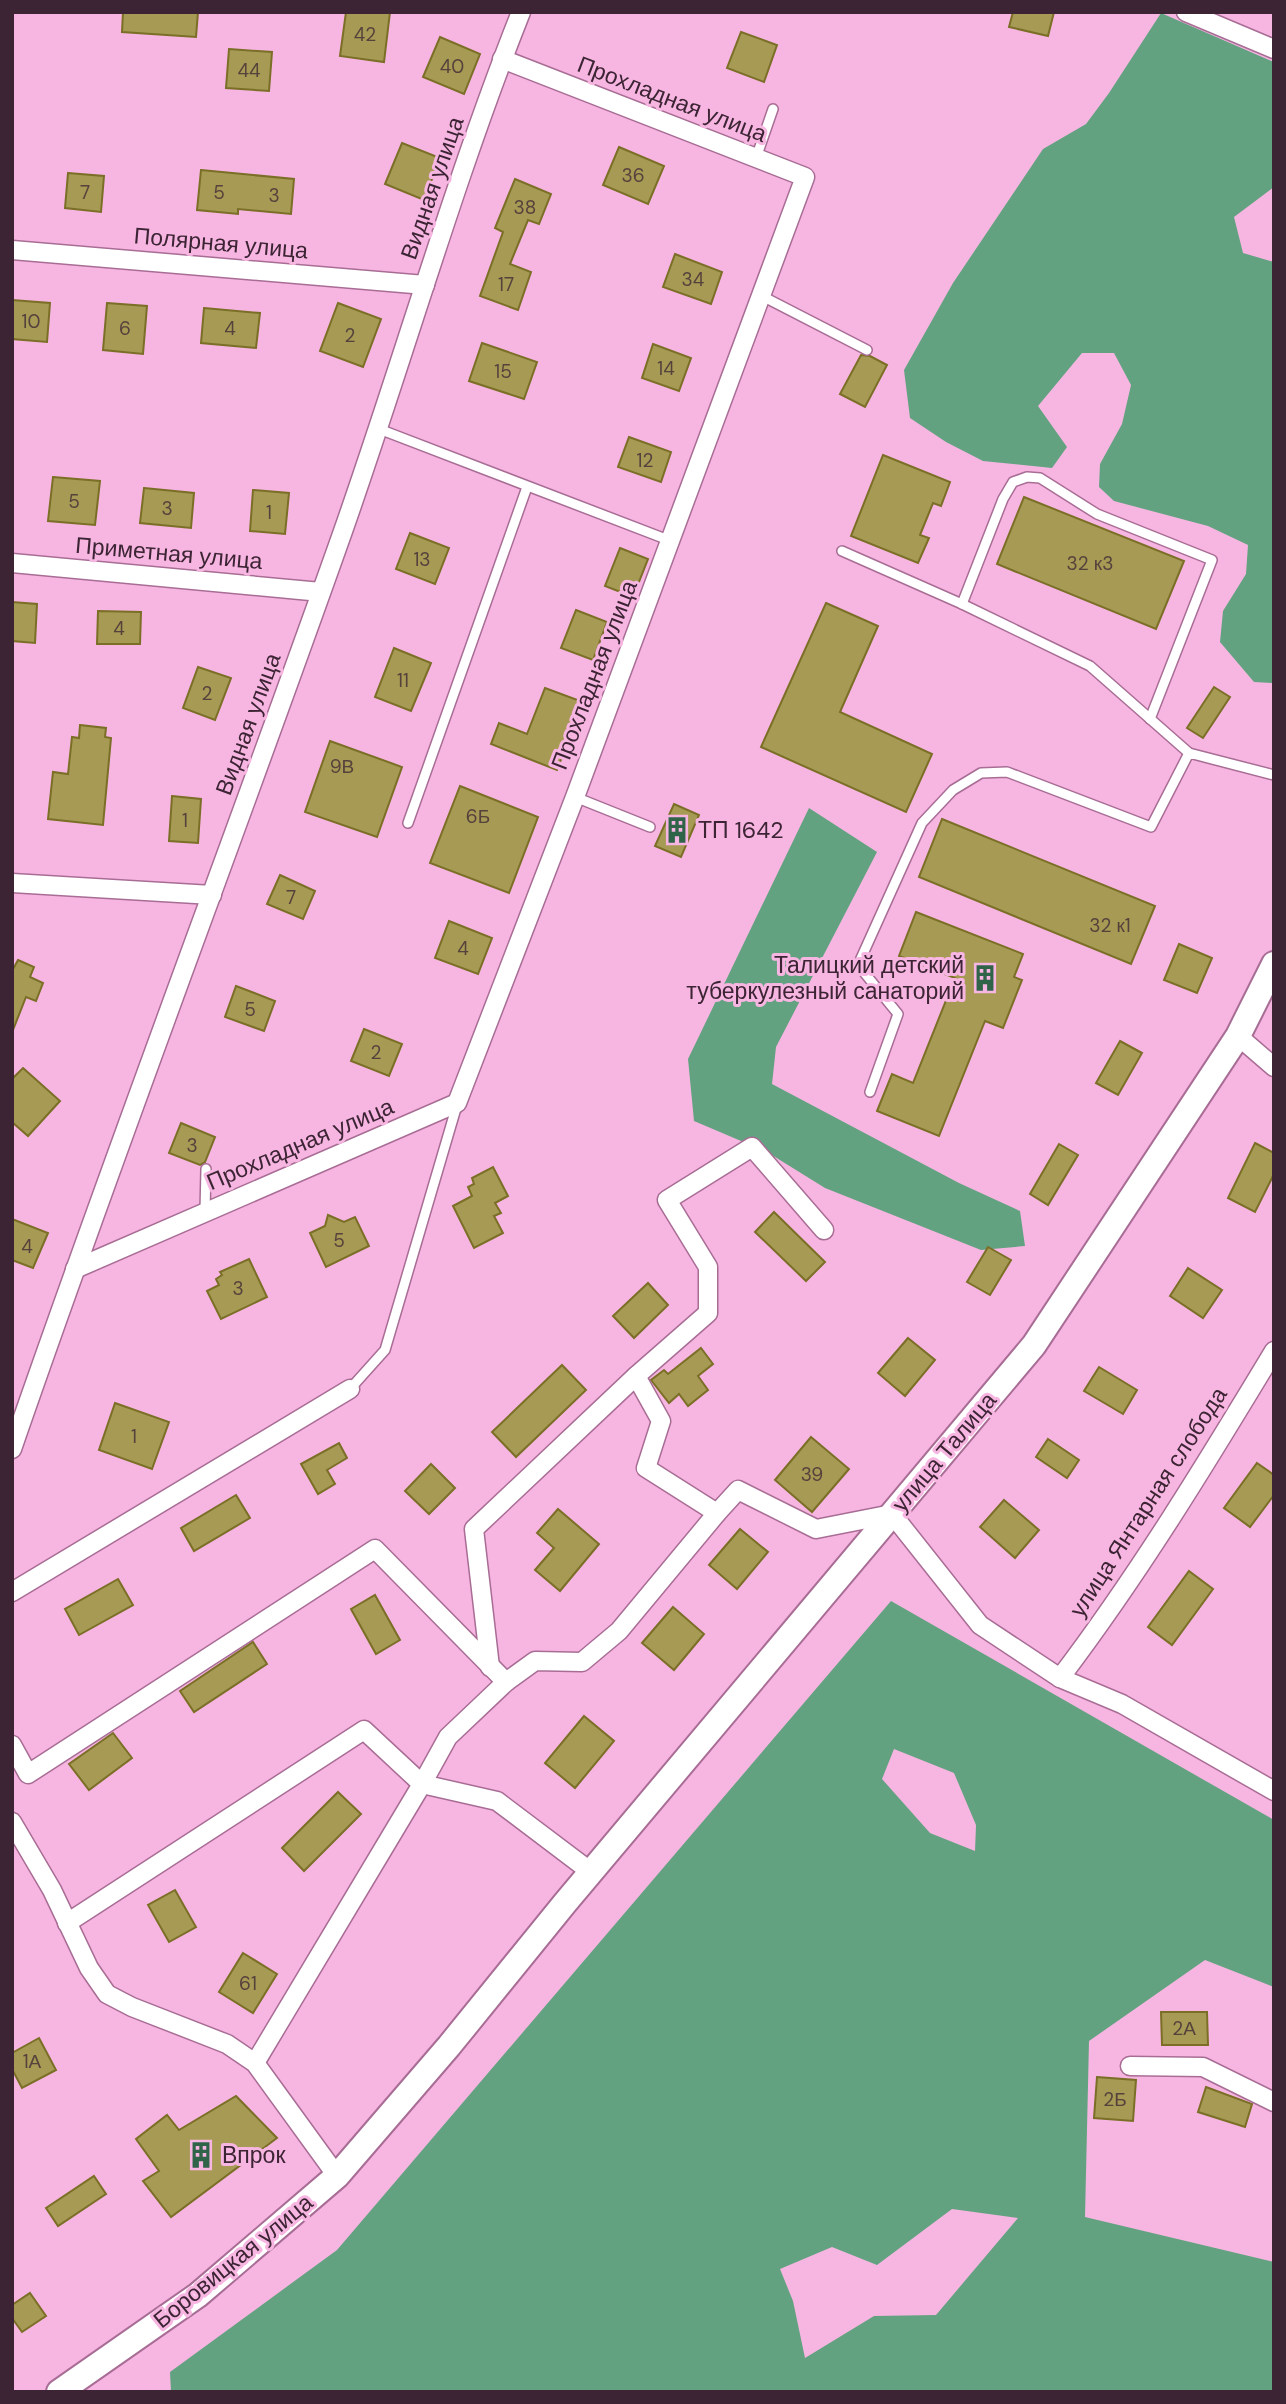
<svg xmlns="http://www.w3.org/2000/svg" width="1286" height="2404" viewBox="0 0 1286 2404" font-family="'DM Sans',sans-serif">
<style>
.forest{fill:#63a280;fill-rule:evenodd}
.building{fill:#a69a54;stroke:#7b6f27;stroke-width:2}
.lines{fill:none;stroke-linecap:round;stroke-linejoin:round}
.lane-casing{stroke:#a86d95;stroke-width:12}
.street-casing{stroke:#a86d95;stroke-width:21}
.secondary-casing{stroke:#a86d95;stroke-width:28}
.lane{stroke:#fff;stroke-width:9}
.street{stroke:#fff;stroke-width:18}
.secondary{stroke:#fff;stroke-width:24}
.labels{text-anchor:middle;stroke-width:6;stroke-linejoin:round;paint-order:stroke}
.number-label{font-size:19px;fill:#56423c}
.street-label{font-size:23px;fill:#3c2434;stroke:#f7b6e1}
.poi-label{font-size:23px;fill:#3c2434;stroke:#f7b6e1;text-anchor:start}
</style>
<rect width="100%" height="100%" fill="#f7b6e1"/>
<g class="forest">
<polygon points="1161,13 1274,62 1274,187 1234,217 1243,253 1274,262 1274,683 1254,682 1220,642 1223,611 1246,574 1248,545 1208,526 1114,501 1099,487 1100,464 1122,424 1131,385 1114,353 1082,353 1038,406 1067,447 1052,468 983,461 946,442 910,418 904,370 953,283 1043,149 1086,124 1109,93"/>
<polygon points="809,808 877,852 776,1047 772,1084 959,1183 1020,1211 1025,1246 981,1250 825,1188 767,1152 694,1121 688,1059"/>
<path d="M 891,1601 L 1274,1820 L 1274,1987 L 1205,1960 L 1089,2041 L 1085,2217 L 1274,2262 L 1274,2392 L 171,2392 L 170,2372 L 337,2250 ZM 894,1749 L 954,1773 L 976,1825 L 975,1851 L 930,1833 L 882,1779 ZM 952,2209 L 1018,2218 L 936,2315 L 874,2316 L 805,2358 L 793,2301 L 780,2269 L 832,2247 L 877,2265 Z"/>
</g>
<g class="building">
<polygon points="123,12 198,12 196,37 122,32"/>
<polygon points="346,12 390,12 384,62 340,56"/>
<polygon points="1013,12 1054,12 1048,36 1009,27"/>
<polygon points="741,32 777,45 764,82 727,68"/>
<polygon points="440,37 480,54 464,94 423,77"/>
<polygon points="229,49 272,52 269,91 226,88"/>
<polygon points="402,143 440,158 424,200 385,184"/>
<polygon points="619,147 664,166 648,204 603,185"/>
<polygon points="201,170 294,179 291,214 238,209 238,214 197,210"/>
<polygon points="68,173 104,176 101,212 65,208"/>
<polygon points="515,179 551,194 539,224 528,220 510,264 531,272 518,310 480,296 503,232 495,228"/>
<polygon points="675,254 722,272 711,304 663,287"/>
<polygon points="12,300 50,303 47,342 12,339"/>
<polygon points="107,303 147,306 143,354 103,350"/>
<polygon points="338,303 381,319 363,367 320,351"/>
<polygon points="204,308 260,313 256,348 201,343"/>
<polygon points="482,343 537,362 524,399 469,381"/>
<polygon points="653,344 691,358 679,391 642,378"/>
<polygon points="861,355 870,356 887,365 865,407 840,394"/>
<polygon points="629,437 671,452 661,482 618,467"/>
<polygon points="883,455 950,482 941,506 933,503 920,535 929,538 918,563 851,536"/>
<polygon points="53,477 100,481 95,525 48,521"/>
<polygon points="144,488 194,493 191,528 140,523"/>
<polygon points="253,490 289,493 285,534 250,531"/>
<polygon points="1024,497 1184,561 1156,629 997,564"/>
<polygon points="410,533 449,548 435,584 396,569"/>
<polygon points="620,548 648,559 633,597 605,586"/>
<polygon points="12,602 37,604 35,643 12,641"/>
<polygon points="826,603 878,626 840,712 932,754 906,812 761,747"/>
<polygon points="576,610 607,622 593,660 561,648"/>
<polygon points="98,611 141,612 140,644 97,644"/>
<polygon points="394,648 431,663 411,711 375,697"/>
<polygon points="198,667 231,678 215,720 183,708"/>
<polygon points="1214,687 1230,697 1203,738 1187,728"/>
<polygon points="545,688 583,702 557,770 491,744 499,723 527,734"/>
<polygon points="80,725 106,728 105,737 111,738 103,825 48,819 53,772 68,774 72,737 79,738"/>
<polygon points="330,741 402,767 377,837 305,812"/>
<polygon points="460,786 538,817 509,893 430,863"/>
<polygon points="172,796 201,799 198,843 169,841"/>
<polygon points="674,804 699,815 681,857 655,846"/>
<polygon points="942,819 1155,906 1131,964 919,877"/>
<polygon points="280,875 315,891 303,919 267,904"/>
<polygon points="916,912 1023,954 1014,977 1022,980 1003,1028 985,1021 939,1136 877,1111 892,1074 913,1083 955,978 899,956"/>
<polygon points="449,921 492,938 478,974 435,958"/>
<polygon points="1179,944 1212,958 1197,993 1164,980"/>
<polygon points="18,960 34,967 30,977 43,983 36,1001 26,997 13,1030 12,971"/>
<polygon points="236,986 275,1001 264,1031 225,1017"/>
<polygon points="364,1029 402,1044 389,1076 351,1061"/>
<polygon points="1120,1041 1142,1053 1118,1095 1096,1083"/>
<polygon points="23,1068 60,1101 28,1136 12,1122 12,1079"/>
<polygon points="181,1123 215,1137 205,1162 200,1165 169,1153"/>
<polygon points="1255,1143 1274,1153 1274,1174 1255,1212 1228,1198"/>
<polygon points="1059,1144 1078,1155 1048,1205 1030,1194"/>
<polygon points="493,1167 508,1196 495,1203 501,1213 494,1216 503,1233 474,1248 453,1206 472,1196 468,1187 474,1184 472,1178"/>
<polygon points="774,1212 825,1262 806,1281 755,1232"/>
<polygon points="328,1215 344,1222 355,1217 369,1246 326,1267 310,1233 325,1226"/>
<polygon points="12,1219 48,1233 33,1268 12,1260"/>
<polygon points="988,1247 1011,1260 990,1295 967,1282"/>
<polygon points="249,1259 267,1297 221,1319 207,1291 219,1285 216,1279 222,1275 220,1272"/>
<polygon points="1188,1268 1222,1290 1203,1318 1170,1296"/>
<polygon points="648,1283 668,1305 634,1338 613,1316"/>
<polygon points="908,1338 935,1360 905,1396 878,1373"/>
<polygon points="701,1348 713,1364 698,1376 708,1390 688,1406 679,1394 669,1403 651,1380 664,1370 668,1374"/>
<polygon points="562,1365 586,1390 516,1457 492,1432"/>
<polygon points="1099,1367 1137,1390 1123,1414 1084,1391"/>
<polygon points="115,1403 169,1422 152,1469 99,1450"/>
<polygon points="811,1437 849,1469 812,1512 775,1480"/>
<polygon points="1048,1439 1079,1460 1067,1478 1036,1457"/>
<polygon points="339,1443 347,1458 327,1470 335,1484 318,1494 301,1464"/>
<polygon points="1257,1463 1274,1475 1274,1495 1250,1527 1224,1508"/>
<polygon points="431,1464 455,1488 429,1514 405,1491"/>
<polygon points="236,1495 250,1518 194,1551 181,1528"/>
<polygon points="1004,1500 1039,1530 1015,1558 980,1527"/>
<polygon points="558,1509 599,1544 560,1591 535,1570 554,1548 537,1533"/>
<polygon points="740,1529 768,1552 737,1589 709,1565"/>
<polygon points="1189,1571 1213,1589 1172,1645 1148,1627"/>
<polygon points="118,1579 133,1605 79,1635 65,1609"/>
<polygon points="375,1595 400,1640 376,1654 351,1609"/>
<polygon points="673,1607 704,1634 674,1670 642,1643"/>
<polygon points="253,1642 267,1664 194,1712 180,1691"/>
<polygon points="584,1716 614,1741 575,1788 545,1763"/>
<polygon points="113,1733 132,1758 89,1790 69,1764"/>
<polygon points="338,1792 361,1814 304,1871 282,1848"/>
<polygon points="175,1890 196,1927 169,1942 148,1905"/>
<polygon points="243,1953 277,1974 253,2013 219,1992"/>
<polygon points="1161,2012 1207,2012 1208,2045 1162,2045"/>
<polygon points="39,2038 56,2070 22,2088 12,2069 12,2053"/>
<polygon points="1097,2077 1136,2080 1133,2121 1094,2118"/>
<polygon points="1206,2087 1252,2104 1245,2127 1198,2112"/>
<polygon points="236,2096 277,2138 171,2217 143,2181 159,2171 136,2139 167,2115 179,2130"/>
<polygon points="94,2176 106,2194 58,2226 46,2208"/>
<polygon points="30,2293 46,2316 22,2332 12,2318 12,2305"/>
</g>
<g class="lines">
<defs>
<g id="lane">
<polyline points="756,158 773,109"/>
<polyline points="762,296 867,350"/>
<polyline points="379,429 671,541"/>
<polyline points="842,551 962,604 1090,666 1189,753"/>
<polyline points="962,604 1003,499 1013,482 1027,477 1040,478 1097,514 1212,560 1150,719"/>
<polyline points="575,797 650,827"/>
<polyline points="408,823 527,487"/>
<polyline points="870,1092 898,1014 858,965 922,823 953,790 981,773 1007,772 1151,827 1189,753 1274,775"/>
<polyline points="205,1211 206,1169"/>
<polyline points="350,1389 385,1350 457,1105"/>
</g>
<g id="street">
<polyline points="1186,12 1274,49"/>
<polyline points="12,250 425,285"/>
<polyline points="12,563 321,592"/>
<polyline points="12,883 212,895"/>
<polyline points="1238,1036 1274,1067"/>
<polyline points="75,1269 457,1103 575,797 805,177 502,59"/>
<polyline points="636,1376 708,1313 708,1267 667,1200 752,1147 824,1230"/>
<path d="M 12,1449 C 118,1142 234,839 342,534 C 403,361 453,183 521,12"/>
<polyline points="12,1592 350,1389"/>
<polyline points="490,1667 474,1529 636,1376 661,1421 646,1468 717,1513 738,1490 816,1529 892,1514 980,1625 1060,1678 1122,1704 1274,1791"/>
<path d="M 1060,1678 C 1139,1574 1207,1462 1274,1351"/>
<polyline points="12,1745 28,1774 375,1549 506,1682"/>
<polyline points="12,1822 52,1890 89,1968 107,1994 132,2007 227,2044 255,2063 337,2176"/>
<polyline points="591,1872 497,1801 422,1784 448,1737 506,1682 535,1661 582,1662 619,1631 717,1513"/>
<polyline points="67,1923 364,1730 422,1784 255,2063"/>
<polyline points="1130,2066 1203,2067 1274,2102"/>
</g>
<polyline id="secondary" points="59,2392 198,2295 337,2176 449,2046 565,1903 1034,1345 1238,1036 1274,964"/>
</defs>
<use href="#lane" class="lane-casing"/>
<use href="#street" class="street-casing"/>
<use href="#secondary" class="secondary-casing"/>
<use href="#lane" class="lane"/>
<use href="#street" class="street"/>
<use href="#secondary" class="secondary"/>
</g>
<defs>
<symbol id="building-bare" viewBox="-9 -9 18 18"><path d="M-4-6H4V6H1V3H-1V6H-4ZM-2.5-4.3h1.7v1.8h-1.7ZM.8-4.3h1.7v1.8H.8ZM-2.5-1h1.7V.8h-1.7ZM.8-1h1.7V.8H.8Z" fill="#2f6449" stroke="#f7b6e1" stroke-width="2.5" paint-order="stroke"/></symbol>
</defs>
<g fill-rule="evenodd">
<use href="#building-bare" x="658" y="811" width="38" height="38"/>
<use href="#building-bare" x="966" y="959" width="38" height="38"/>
<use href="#building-bare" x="182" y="2136" width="38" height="38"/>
</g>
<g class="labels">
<g class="number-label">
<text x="365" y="41">42</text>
<text x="452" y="73">40</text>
<text x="249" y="77">44</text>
<text x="633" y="182">36</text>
<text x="85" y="199">7</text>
<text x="219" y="199">5</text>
<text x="274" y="202">3</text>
<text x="525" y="214">38</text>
<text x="693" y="286">34</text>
<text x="506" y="291">17</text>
<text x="31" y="328">10</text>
<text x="125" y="335">6</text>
<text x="230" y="335">4</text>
<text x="350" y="342">2</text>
<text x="666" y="375">14</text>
<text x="503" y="378">15</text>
<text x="645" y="467">12</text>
<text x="74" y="508">5</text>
<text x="167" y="515">3</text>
<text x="269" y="519">1</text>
<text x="422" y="566">13</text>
<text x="1090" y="570">32 к3</text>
<text x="119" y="635">4</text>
<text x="403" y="687">11</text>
<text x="207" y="700">2</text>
<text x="342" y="773">9В</text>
<text x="478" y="823">6Б</text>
<text x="185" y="827">1</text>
<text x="291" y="904">7</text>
<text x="1110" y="932">32 к1</text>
<text x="463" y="955">4</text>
<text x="250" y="1016">5</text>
<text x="376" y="1059">2</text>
<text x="192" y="1152">3</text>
<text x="339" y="1247">5</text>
<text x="27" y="1253">4</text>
<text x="238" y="1295">3</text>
<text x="134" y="1443">1</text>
<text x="812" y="1481">39</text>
<text x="248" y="1990">61</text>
<text x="1184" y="2035">2А</text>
<text x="32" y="2068">1А</text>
<text x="1115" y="2106">2Б</text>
</g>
<g class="street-label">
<text transform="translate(672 99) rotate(21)" y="8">Прохладная улица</text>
<text transform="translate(432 188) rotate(-71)" y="8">Видная улица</text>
<text transform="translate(221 243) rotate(5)" y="8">Полярная улица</text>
<text transform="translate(169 553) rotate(5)" y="8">Приметная улица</text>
<text transform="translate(594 675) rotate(-69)" y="8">Прохладная улица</text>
<text transform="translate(248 724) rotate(-70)" y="8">Видная улица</text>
<text transform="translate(300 1144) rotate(-23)" y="8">Прохладная улица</text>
<text transform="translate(944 1452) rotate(-50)" y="8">улица Талица</text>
<text transform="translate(1148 1502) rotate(-57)" y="8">улица Янтарная слобода</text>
<text transform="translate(233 2261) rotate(-39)" y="8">Боровицкая улица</text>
</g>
<g class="poi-label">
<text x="698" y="838">ТП 1642</text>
<text x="964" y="973" text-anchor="end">Талицкий детский<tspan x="964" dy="26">туберкулезный санаторий</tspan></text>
<text x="222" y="2163">Впрок</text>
</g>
</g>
<rect width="1286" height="2404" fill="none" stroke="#3c2434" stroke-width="28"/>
</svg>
